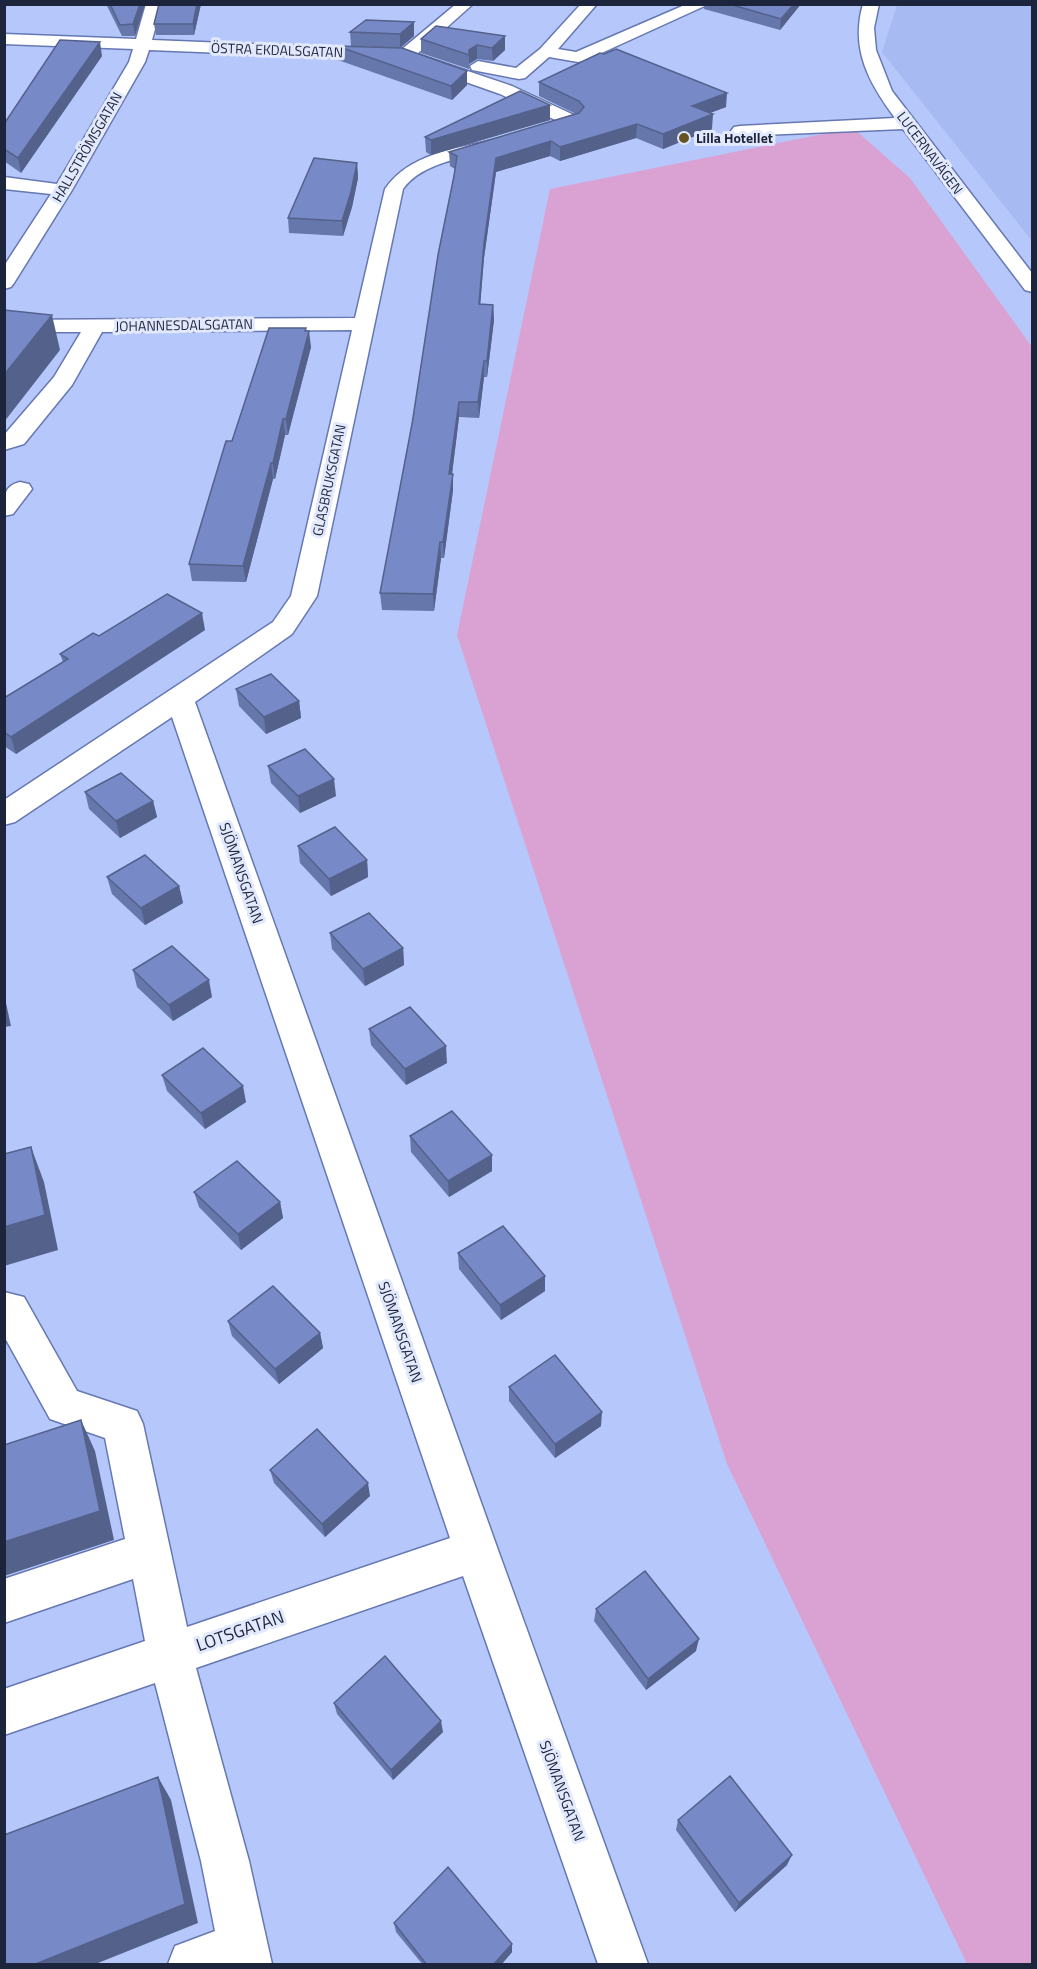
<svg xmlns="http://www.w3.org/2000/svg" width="1037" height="1969" viewBox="0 0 1037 1969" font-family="'Titillium Web',sans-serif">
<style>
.built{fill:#a7baf1}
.green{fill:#daa2d3}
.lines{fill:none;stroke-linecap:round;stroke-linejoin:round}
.minor-casing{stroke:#6678b3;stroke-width:3}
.minor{fill:#fff;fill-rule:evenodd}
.wall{fill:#6677ab}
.shaded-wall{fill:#53618b}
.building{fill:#778ac7;stroke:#53618b;stroke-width:1.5}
.poi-dot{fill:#665523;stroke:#e2e9fd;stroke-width:2}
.labels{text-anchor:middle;stroke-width:6;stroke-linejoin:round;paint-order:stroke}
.far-street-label{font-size:14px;fill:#1d253d;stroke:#e2e9fd}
.far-poi-label{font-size:14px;font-weight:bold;fill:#1d253d;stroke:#e2e9fd;text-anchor:start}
.street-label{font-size:15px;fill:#1d253d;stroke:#e2e9fd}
.near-street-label{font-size:18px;fill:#1d253d;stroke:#e2e9fd}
</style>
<rect width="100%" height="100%" fill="#b6c7fb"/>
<polygon class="built" points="897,5 1032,5 1032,241 882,52"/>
<polygon class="green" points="853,128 910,178 1032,347 1032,1964 967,1964 727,1464 457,635 550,189"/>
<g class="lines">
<defs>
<g id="minor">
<polygon points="146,4 162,4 152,40 401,50 456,4 473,4 417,54 512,86 578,117 581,121 578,125 566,125 500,94 403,60 149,50 145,62 72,190 14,283 11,287 4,289 4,266 51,194 4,189 4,177 57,184 129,62 133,49 4,44 4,34 136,39"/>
<polygon points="581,4 597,4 558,49 576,52 687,4 709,4 584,61 578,62 549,57 525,78 519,79 472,70 470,66 478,61 516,68 540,49"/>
<path d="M 863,4 L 879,4 L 874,28 L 876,50 L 892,91 L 1032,273 L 1032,292 L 1025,290 L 903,129 L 740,136 L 734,135 L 731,131 L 734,127 L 740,126 L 895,118 C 869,83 850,49 863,4 Z"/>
<path d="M 493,140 L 499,141 L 502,145 L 499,149 C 469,157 423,161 403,189 L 317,596 L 292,634 L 195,702 L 498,1550 L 648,1964 L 598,1964 L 463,1576 L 196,1668 L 249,1861 L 272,1964 L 168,1964 L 175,1946 L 215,1931 L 201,1861 L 155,1683 L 4,1735 L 4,1689 L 145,1641 L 133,1579 L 4,1623 L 4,1579 L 125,1539 L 105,1438 L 50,1419 L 4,1336 L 4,1292 L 24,1297 L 77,1391 L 137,1411 L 143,1424 L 187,1627 L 450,1538 L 172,717 L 15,822 L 4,825 L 4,800 L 273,622 L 291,596 L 352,330 L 102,332 L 72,385 L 24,444 L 4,450 L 4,435 L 54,377 L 81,332 L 4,332 L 4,320 L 355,318 L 385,189 C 409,154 454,149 493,140 Z"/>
<path d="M 20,482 L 29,484 L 32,489 L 13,514 L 4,516 C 4,500 2,486 20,482 Z"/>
</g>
</defs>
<use href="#minor" class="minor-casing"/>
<use href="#minor" class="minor"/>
</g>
<g class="wall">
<polygon points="106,4 145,4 135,36 122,36"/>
<polygon points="159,4 201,4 194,35 156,35 154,24"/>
<polygon points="705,4 801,4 780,30 704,9"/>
<polygon points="414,22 414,36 400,48 351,46 350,32"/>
<polygon points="505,36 505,50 493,61 477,59 469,64 469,69 421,53 421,39"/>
<polygon points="337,46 467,85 452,100 338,60"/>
<polygon points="102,56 21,173 4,161 4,124"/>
<polygon points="539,82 726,107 710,113 712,129 663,149 636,138 560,161 550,156 496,172 484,258 480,305 493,305 494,320 487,377 484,377 479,418 459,417 452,474 453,490 444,558 441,558 434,611 382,610 380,593 412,424 455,169 450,166 449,152 576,114 539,96"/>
<polygon points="550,105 550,120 431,155 426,152 425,137"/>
<polygon points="357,163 358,178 352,207 343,236 289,233 288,218"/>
<polygon points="306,331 311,347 288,435 285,435 275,479 273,479 246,582 192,581 189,564 232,441"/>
<polygon points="205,630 16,754 4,746 4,698 63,662 60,654 99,636"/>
<polygon points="236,689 299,701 301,718 266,734 239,706"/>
<polygon points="268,766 336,796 300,813 271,783"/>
<polygon points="85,792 153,801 157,817 120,838 89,809"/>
<polygon points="298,846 367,860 368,877 331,896 300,863"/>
<polygon points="107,877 179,886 183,903 145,925 112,894"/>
<polygon points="330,933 403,948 404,965 365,986 332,949"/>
<polygon points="133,970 212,997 173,1021 137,987"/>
<polygon points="369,1029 447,1063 406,1085 371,1045"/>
<polygon points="162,1075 246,1102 205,1129 167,1091"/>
<polygon points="410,1136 492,1155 492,1171 449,1197 411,1152"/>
<polygon points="194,1192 280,1202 283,1218 241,1250 199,1207"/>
<polygon points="458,1253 545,1291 501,1320 459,1269"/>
<polygon points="228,1321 320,1333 323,1348 279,1384 232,1336"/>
<polygon points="509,1387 601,1426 555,1458 509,1401"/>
<polygon points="270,1470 370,1496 325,1537 274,1483"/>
<polygon points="596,1609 696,1651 646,1690 594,1621"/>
<polygon points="334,1703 443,1732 393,1780 337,1714"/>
<polygon points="678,1820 787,1865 735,1912 676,1830"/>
<polygon points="394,1923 512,1944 512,1952 501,1965 423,1965 396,1932"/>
</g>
<g class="shaded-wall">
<polygon points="140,4 145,4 135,36 133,24"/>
<polygon points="197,4 201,4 194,35 193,24"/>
<polygon points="794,4 801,4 780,30 781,19"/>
<polygon points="414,22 414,36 400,48 400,34"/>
<polygon points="505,36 505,50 493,61 492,48"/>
<polygon points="100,42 102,56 21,173 18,158"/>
<polygon points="477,45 477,59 469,64 469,50"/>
<polygon points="467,71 467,85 452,100 451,86"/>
<polygon points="727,93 726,107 691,120 692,106"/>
<polygon points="550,105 550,120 431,155 431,140"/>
<polygon points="713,114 712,129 663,149 663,134"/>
<polygon points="637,124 636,138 560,161 560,147"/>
<polygon points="551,141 550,156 496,172 484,258 479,320 479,304 484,243 496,158"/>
<polygon points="357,163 358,178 352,207 343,236 342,221"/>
<polygon points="493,305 494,320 487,377 487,361"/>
<polygon points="52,315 60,350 4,422 4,375"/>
<polygon points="306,328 307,341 309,331 311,347 288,435 286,419"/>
<polygon points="484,361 484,377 479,418 478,402"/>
<polygon points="459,402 459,417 450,490 449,474"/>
<polygon points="283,419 285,435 275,479 273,463"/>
<polygon points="271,463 273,479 246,582 243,566"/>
<polygon points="453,474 453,490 444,558 443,542"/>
<polygon points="440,542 441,558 434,611 433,594"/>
<polygon points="202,613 205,630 16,754 11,737"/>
<polygon points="299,701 301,718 266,734 264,717"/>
<polygon points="334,779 336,796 300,813 298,796"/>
<polygon points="153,801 157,817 120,838 116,821"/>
<polygon points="367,860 368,877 331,896 329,879"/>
<polygon points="179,886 183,903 145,925 141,908"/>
<polygon points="403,948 404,965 365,986 363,969"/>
<polygon points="209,980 212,997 173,1021 169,1005"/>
<polygon points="4,994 11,1026 4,1027"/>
<polygon points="446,1046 447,1063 406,1085 405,1069"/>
<polygon points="243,1086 246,1102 205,1129 201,1113"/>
<polygon points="31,1147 44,1182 58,1250 4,1266 4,1227"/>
<polygon points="492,1155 492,1171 449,1197 448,1181"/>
<polygon points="280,1202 283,1218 241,1250 238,1234"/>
<polygon points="545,1276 545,1291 501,1320 500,1305"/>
<polygon points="320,1333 323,1348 279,1384 275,1369"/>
<polygon points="602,1412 601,1426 555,1458 555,1444"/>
<polygon points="81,1420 95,1451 114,1540 4,1576 4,1542"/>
<polygon points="368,1483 370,1496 325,1537 322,1524"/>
<polygon points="699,1639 696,1651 646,1690 648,1679"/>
<polygon points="441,1721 443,1732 393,1780 391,1770"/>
<polygon points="158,1777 171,1800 198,1923 93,1965 33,1965"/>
<polygon points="792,1855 787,1865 735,1912 739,1903"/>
<polygon points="512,1944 512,1952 501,1965 493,1965"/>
</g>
<g class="building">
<polygon points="110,4 140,4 133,24 120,25"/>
<polygon points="159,4 197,4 193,24 154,24"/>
<polygon points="729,4 794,4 781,19"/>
<polygon points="366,20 414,22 400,34 350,32"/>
<polygon points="436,26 505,36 492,48 477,45 469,50 469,55 421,39"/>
<polygon points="60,40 100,42 18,158 4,149 4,124"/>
<polygon points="337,46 402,48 467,71 451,86"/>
<polygon points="616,49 727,93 692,106 713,114 663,134 637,124 560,147 551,141 496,158 484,243 479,304 493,305 487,361 484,361 478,402 459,402 449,474 453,474 443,542 440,542 433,594 380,593 412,424 438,255 454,176 457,156 449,152 579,113 584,107 579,101 539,82 600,53 604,54"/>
<polygon points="520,91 550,105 431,140 425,137"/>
<polygon points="314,158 357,163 351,192 342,221 288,218"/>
<polygon points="4,310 52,315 4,375"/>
<polygon points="269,328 306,328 305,331 309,331 286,419 283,419 273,463 271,463 243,566 189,564 226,441 232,441"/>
<polygon points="167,594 202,613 11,737 4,732 4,698 68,659 60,654 93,633 99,636"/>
<polygon points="271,674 299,701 264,717 236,689"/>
<polygon points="305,749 334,779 298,796 268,766"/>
<polygon points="121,773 153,801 116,821 85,792"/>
<polygon points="335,827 367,860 329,879 298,846"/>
<polygon points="145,855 179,886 141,908 107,877"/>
<polygon points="369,913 403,948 363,969 330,933"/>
<polygon points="172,946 209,980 169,1005 133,970"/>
<polygon points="410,1007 446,1046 405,1069 369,1029"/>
<polygon points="203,1048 243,1086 201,1113 162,1075"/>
<polygon points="452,1111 492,1155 448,1181 410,1136"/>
<polygon points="31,1147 45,1215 4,1227 4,1154"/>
<polygon points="237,1161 280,1202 238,1234 194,1192"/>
<polygon points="503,1226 545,1276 500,1305 458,1253"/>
<polygon points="273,1286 320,1333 275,1369 228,1321"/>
<polygon points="555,1355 602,1412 555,1444 509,1387"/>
<polygon points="81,1420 100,1511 4,1542 4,1445"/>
<polygon points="317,1429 368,1483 322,1524 270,1470"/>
<polygon points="645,1571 699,1639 648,1679 596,1609"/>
<polygon points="385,1656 441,1721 391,1770 334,1703"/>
<polygon points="730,1776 792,1855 739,1903 678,1820"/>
<polygon points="158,1777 185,1904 33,1965 4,1965 4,1835"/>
<polygon points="448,1867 512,1944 493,1965 427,1965 394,1923"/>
</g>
<circle class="poi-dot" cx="684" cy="138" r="6"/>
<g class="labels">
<g class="far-street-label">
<text transform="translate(277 50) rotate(2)" y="5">ÖSTRA EKDALSGATAN</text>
<text transform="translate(87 147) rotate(-60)" y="5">HALLSTRÖMSGATAN</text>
<text transform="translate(930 153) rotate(53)" y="5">LUCERNAVÄGEN</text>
<text transform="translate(184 325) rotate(-1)" y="5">JOHANNESDALSGATAN</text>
<text transform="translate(329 480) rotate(-78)" y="5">GLASBRUKSGATAN</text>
</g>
<g class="far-poi-label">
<text x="696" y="143">Lilla Hotellet</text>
</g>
<g class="street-label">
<text transform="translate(241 873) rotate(71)" y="5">SJÖMANSGATAN</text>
<text transform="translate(400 1332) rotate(71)" y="5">SJÖMANSGATAN</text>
<text transform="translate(562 1791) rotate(70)" y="5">SJÖMANSGATAN</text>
</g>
<g class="near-street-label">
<text transform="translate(240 1631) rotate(-19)" y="6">LOTSGATAN</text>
</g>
</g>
<rect width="1037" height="1969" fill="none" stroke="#1d253d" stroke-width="12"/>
</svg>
